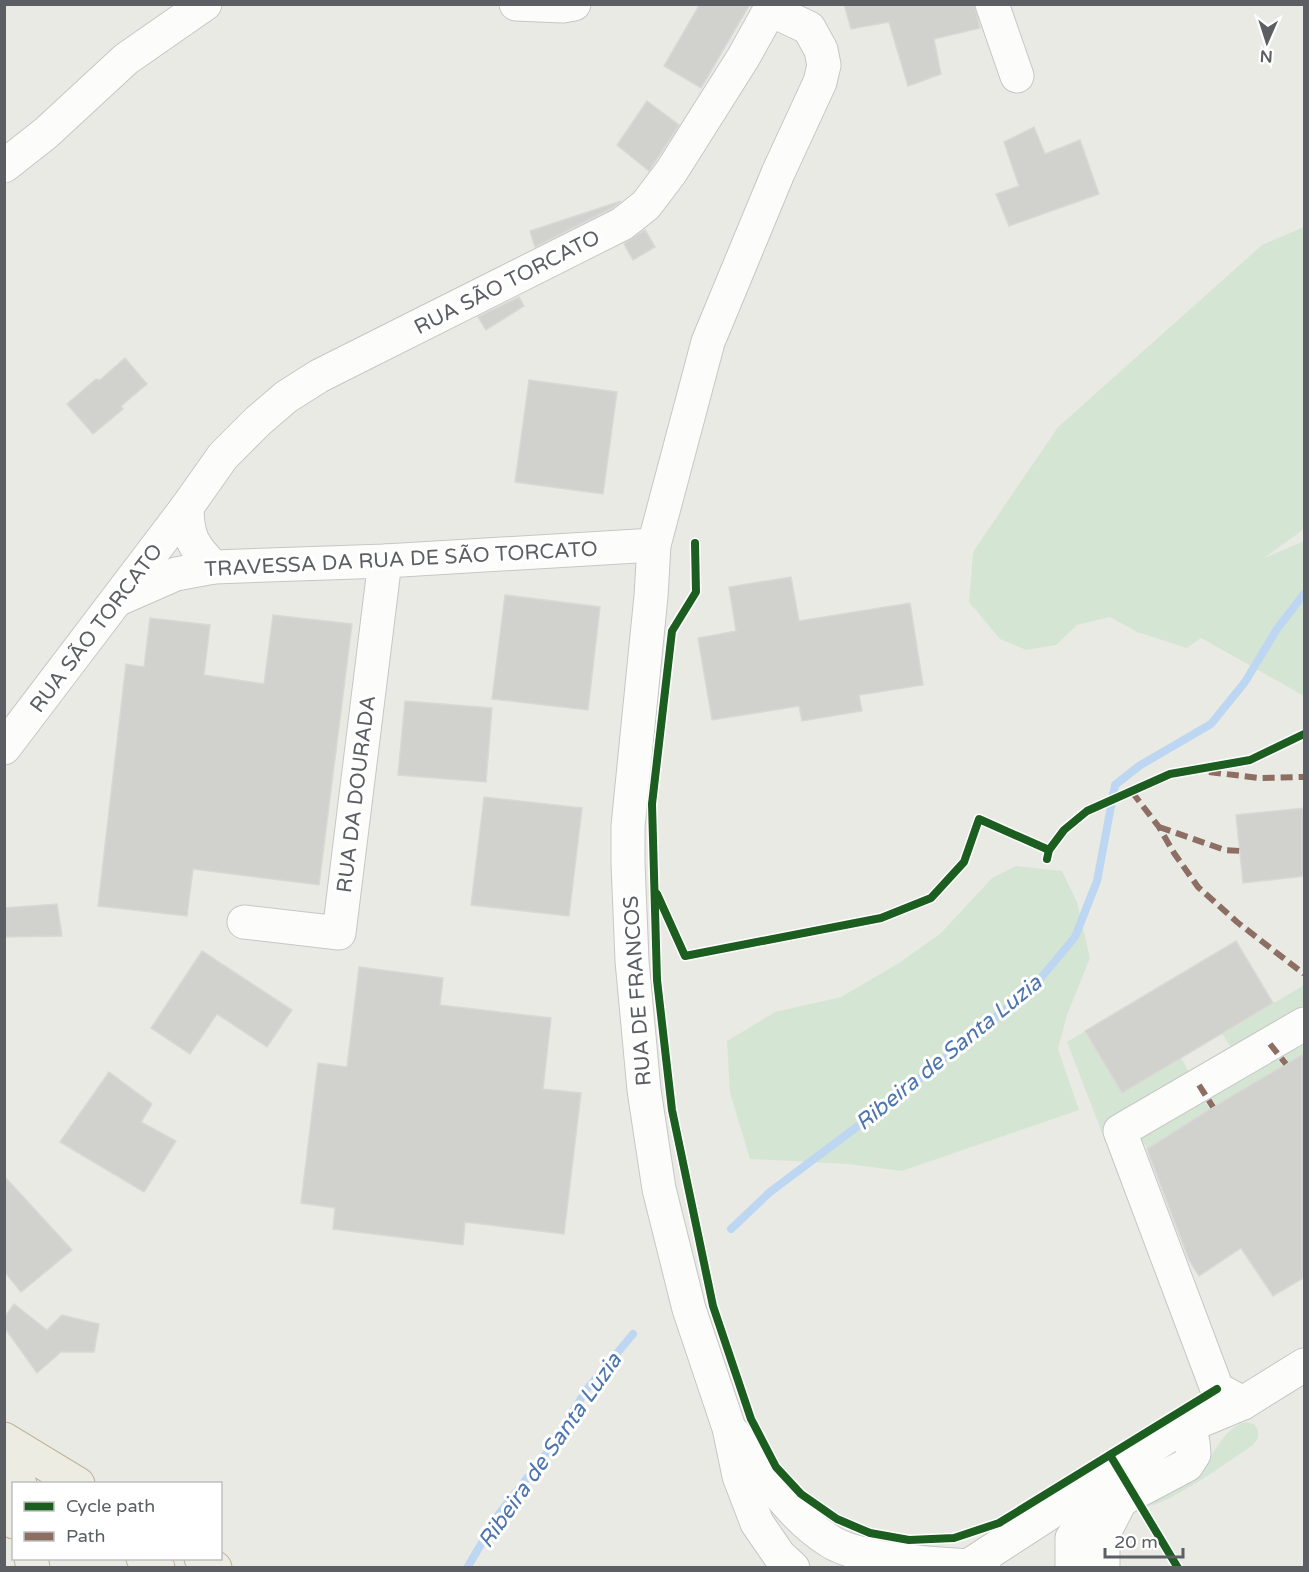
<svg xmlns="http://www.w3.org/2000/svg" width="1309" height="1572" viewBox="0 0 1309 1572" font-family="'Varela Round',sans-serif">
<style>
.green{fill:#d4e6d3}
.lines{fill:none;stroke-linecap:round;stroke-linejoin:round}
.stream{stroke:#bdd6f1;stroke-width:8}
.building{fill:#d1d1ce;stroke:#d9d8d4;stroke-width:1.5}
.minor-casing{stroke:#c6c6c6;stroke-width:35}
.highway-casing{stroke:#beb596;stroke-width:35}
.minor{stroke:#fcfcfb;stroke-width:33}
.highway{stroke:#edece2;stroke-width:33}
.quiet{stroke:#8d6e63;stroke-width:6;stroke-dasharray:12 6;stroke-linecap:butt}
.cycleway-casing{stroke:#fff;stroke-width:11}
.cycleway{stroke:#1b5e20;stroke-width:8}
.labels{text-anchor:middle;stroke-width:6;stroke-linejoin:round;paint-order:stroke}
.street-label{font-size:21px;fill:#5b5e62;stroke:#fff}
.water-label{font-size:22px;font-style:italic;fill:#4c74af;stroke:#fff}
</style>
<rect width="100%" height="100%" fill="#eaeae5"/>
<g class="green">
<polygon points="1304,227 1304,529 1264,558 1304,541 1304,696 1201,638 1187,648 1137,632 1110,617 1077,625 1056,645 1026,650 1000,639 969,602 973,552 1058,427 1262,245"/>
<polygon points="1016,866 1062,871 1077,902 1090,958 1067,1015 1058,1049 1079,1110 902,1171 848,1164 750,1159 730,1093 727,1041 775,1012 841,997 899,963 941,933 992,878"/>
<polygon points="1304,985 1304,1005 1231,1047 1222,1034"/>
<polygon points="1085,1031 1122,1093 1181,1058 1189,1072 1112,1116 1115,1141 1106,1143 1067,1042"/>
<polygon points="1304,1035 1304,1053 1289,1063 1280,1050"/>
<polygon points="1273,1055 1283,1066 1216,1105 1208,1092"/>
<polygon points="1201,1096 1210,1109 1148,1149 1137,1134"/>
<path d="M 1246,1422 L 1254,1424 L 1258,1430 L 1258,1438 L 1253,1445 C 1232,1459 1171,1503 1149,1506 L 1153,1500 C 1168,1490 1189,1482 1201,1469 C 1215,1454 1224,1427 1246,1422 Z"/>
</g>
<g class="lines">
<g class="stream">
<polyline points="731,1229 770,1192 902,1093 1035,985 1075,937 1097,881 1115,785 1139,766 1211,724 1245,682 1277,629 1304,594"/>
<polyline points="467,1568 499,1514 549,1450 587,1389 633,1334"/>
</g>
</g>
<g class="building">
<polygon points="700,4 750,4 701,88 664,66"/>
<polygon points="844,4 974,4 980,28 934,39 941,74 908,86 889,22 851,29"/>
<polygon points="647,101 679,125 649,171 617,145"/>
<polygon points="1034,127 1045,154 1080,140 1099,194 1009,226 996,194 1019,186 1004,142"/>
<polygon points="621,201 612,208 535,247 530,231"/>
<polygon points="645,230 655,247 633,260 624,244"/>
<polygon points="519,297 524,306 486,330 478,317"/>
<polygon points="125,358 147,384 121,406 123,409 93,434 67,404 96,379 100,380"/>
<polygon points="529,380 617,392 603,494 515,482"/>
<polygon points="791,577 799,621 910,603 923,685 859,695 862,711 802,721 799,706 712,720 698,638 736,631 729,587"/>
<polygon points="505,595 600,607 588,710 492,699"/>
<polygon points="273,615 352,624 319,885 193,869 187,916 98,906 126,664 144,667 150,618 210,625 204,675 264,684"/>
<polygon points="405,701 492,708 486,782 398,775"/>
<polygon points="484,797 582,808 569,916 471,905"/>
<polygon points="1305,808 1305,876 1243,883 1236,815"/>
<polygon points="57,904 62,936 4,937 4,908"/>
<polygon points="1236,941 1273,1003 1122,1093 1085,1031"/>
<polygon points="202,951 292,1010 267,1047 217,1014 190,1054 151,1028"/>
<polygon points="359,967 443,978 440,1005 551,1018 543,1089 581,1093 564,1234 465,1222 463,1245 333,1229 335,1208 301,1203 318,1063 347,1067"/>
<polygon points="1305,1053 1305,1277 1273,1296 1241,1248 1199,1276 1189,1260 1147,1149 1210,1109"/>
<polygon points="109,1072 152,1104 141,1122 176,1141 144,1192 60,1142"/>
<polygon points="4,1176 72,1250 21,1292 4,1271"/>
<polygon points="14,1304 47,1330 62,1315 99,1324 94,1352 61,1352 37,1373 4,1327 4,1318"/>
</g>
<g class="lines">
<defs>
<g id="minor">
<polyline points="516,4 563,6 574,4"/>
<polyline points="992,4 1017,76"/>
<polyline points="771,10 809,28 821,50 824,65 820,82 778,173 708,342 654,545 651,596 628,826 628,863 632,961 644,1090 659,1189 689,1309 729,1428 739,1476 757,1523 779,1555 793,1568"/>
<polyline points="4,166 46,133 126,59 205,4"/>
<path d="M 187,507 C 187,536 193,547 214,567"/>
<polyline points="119,599 176,574 214,567 385,561 654,545"/>
<polyline points="4,748 187,507 223,456 258,421 286,397 319,376 622,224 646,205 671,172 743,58 773,4"/>
<polyline points="244,922 339,933 385,561"/>
<polyline points="1243,1403 1217,1389 1120,1131 1304,1024"/>
<path d="M 734,1434 C 761,1470 790,1516 828,1540 C 862,1563 942,1563 984,1567"/>
<polyline points="1182,1434 1202,1420 1243,1403 1304,1365"/>
<polyline points="962,1568 968,1566 1170,1435 1182,1434 1193,1442 1194,1454 1187,1465 1121,1500 1103,1535 1103,1568"/>
<polyline points="1072,1568 1072,1538 1091,1512 1119,1501"/>
</g>
<g id="highway">
<polyline points="4,1439 78,1484"/>
<polyline points="4,1474 20,1484"/>
<polyline points="4,1509 14,1522"/>
<polyline points="31,1558 33,1568"/>
<polyline points="143,1558 158,1568"/>
<polyline points="201,1558 215,1568"/>
</g>
</defs>
<use href="#minor" class="minor-casing"/>
<use href="#highway" class="highway-casing"/>
<use href="#minor" class="minor"/>
<use href="#highway" class="highway"/>
<g class="quiet">
<polyline points="1209,772 1259,778 1304,777"/>
<polyline points="1132,792 1159,827 1174,853 1198,887 1237,922 1304,974"/>
<polyline points="1159,827 1225,850 1241,851"/>
<polyline points="1270,1044 1286,1064"/>
<polyline points="1199,1085 1213,1107"/>
</g>
<defs>
<g id="cycleway">
<polyline points="695,543 696,592 672,631 652,804 657,980 672,1110 713,1306 751,1419 776,1467 801,1494 837,1519 870,1533 909,1540 954,1538 999,1523 1217,1389"/>
<polyline points="1047,859 1049,850 1064,830 1087,811 1170,774 1250,760 1304,734"/>
<polyline points="657,894 685,956 881,918 931,898 964,862 979,819 1049,850"/>
<polyline points="1110,1455 1178,1568"/>
</g>
</defs>
<use href="#cycleway" class="cycleway-casing"/>
<use href="#cycleway" class="cycleway"/>
</g>
<g class="labels">
<g class="street-label">
<text transform="translate(507 282) rotate(-27)" y="7">RUA SÃO TORCATO</text>
<text transform="translate(401 559) rotate(-3)" y="7">TRAVESSA DA RUA DE SÃO TORCATO</text>
<text transform="translate(96 628) rotate(-53)" y="7">RUA SÃO TORCATO</text>
<text transform="translate(356 794) rotate(-83)" y="7">RUA DA DOURADA</text>
<text transform="translate(637 991) rotate(-94)" y="7">RUA DE FRANCOS</text>
</g>
<g class="water-label">
<text transform="translate(948 1052) rotate(-39)" y="8">Ribeira de Santa Luzia</text>
<text transform="translate(549 1450) rotate(-55)" y="8">Ribeira de Santa Luzia</text>
</g>
</g>
<rect width="1309" height="1572" fill="none" stroke="#5b5e62" stroke-width="12"/>
<rect x="12" y="1482" width="210" height="78" fill="#ffffff" stroke="#bdbfc0" stroke-width="1.5"/>
<rect x="24" y="1502" width="30" height="9" fill="#1b5e20" stroke="#bdbfc0" stroke-width="1.5"/>
<text x="66" y="1512" font-size="18" fill="#5b5e62">Cycle path</text>
<rect x="24" y="1532" width="30" height="9" fill="#8d6e63" stroke="#bdbfc0" stroke-width="1.5"/>
<text x="66" y="1542" font-size="18" fill="#5b5e62">Path</text>
<g transform="translate(1267 42) rotate(183)" stroke="#ffffff" stroke-width="4.5" paint-order="stroke">
<path d="M0-4.5L10 22L0 15L-10 22Z" fill="#5b5e62"/>
<text y="-9" font-size="16" font-weight="bold" text-anchor="middle" fill="#5b5e62">N</text>
</g>
<path d="M1105 1548v9h78v-9" fill="none" stroke="#5b5e62" stroke-width="3"/>
<text x="1114" y="1548" font-size="18" fill="#5b5e62" stroke="#ffffff" stroke-width="4.5" paint-order="stroke">20 m</text>
</svg>
